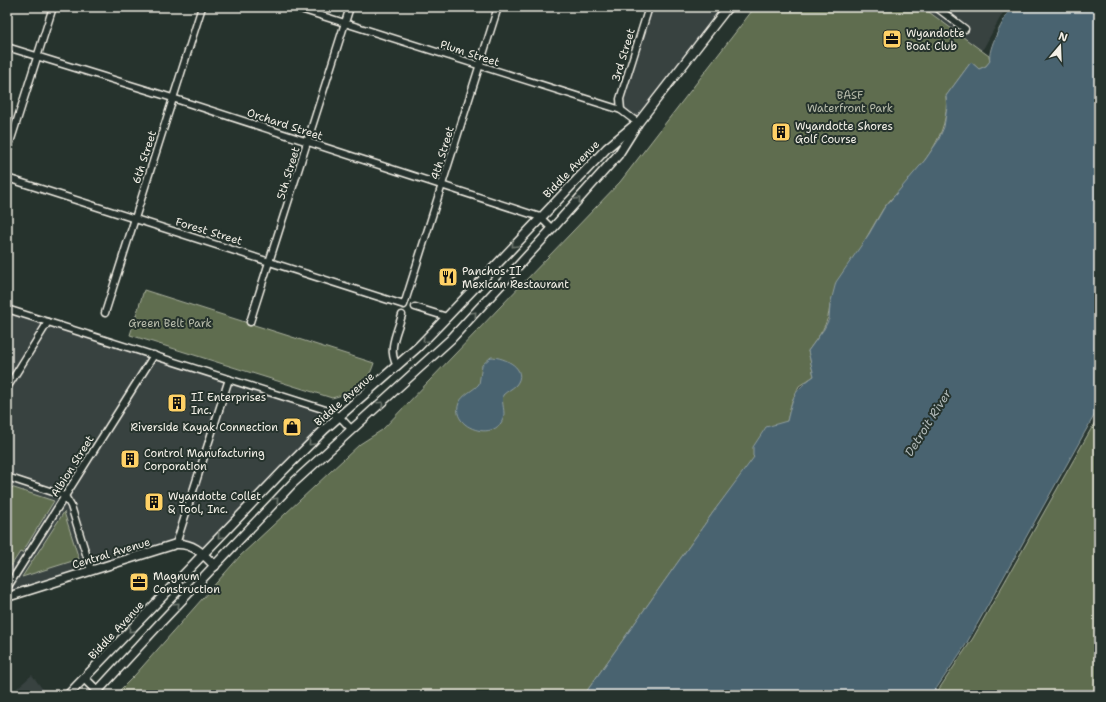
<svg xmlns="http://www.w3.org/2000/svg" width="1106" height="702" viewBox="0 0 1106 702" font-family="'Shantell Sans',sans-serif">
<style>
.built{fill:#384241}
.green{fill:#5e6d4f;stroke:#a9af9c}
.water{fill:#4a646f;stroke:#8e9c9f}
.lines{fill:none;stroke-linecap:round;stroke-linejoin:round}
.street-casing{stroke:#f4f1e8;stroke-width:9}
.secondary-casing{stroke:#f4f1e8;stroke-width:11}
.street{stroke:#26332d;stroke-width:6}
.secondary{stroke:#26332d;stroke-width:8}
.oneway{stroke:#6e766e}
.labels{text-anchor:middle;stroke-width:4;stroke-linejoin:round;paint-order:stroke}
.poi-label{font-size:11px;fill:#f4f1e8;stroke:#26332d;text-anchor:start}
.street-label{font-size:11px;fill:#f4f1e8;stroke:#26332d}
.park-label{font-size:11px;fill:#b8bcab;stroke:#26332d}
.water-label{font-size:12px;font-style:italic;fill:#b0b9b8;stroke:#26332d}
</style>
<rect width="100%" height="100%" fill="#26332d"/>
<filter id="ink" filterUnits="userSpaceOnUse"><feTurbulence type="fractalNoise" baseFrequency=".025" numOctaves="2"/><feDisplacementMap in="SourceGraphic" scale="8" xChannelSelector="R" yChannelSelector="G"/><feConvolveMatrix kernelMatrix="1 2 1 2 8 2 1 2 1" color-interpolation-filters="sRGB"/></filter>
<g filter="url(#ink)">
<g class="built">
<polygon points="649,7 728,7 638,123 621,110 620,99"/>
<polygon points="922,7 1006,7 982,51"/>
<polygon points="7,309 340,417 203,554 186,543 7,597"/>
<polygon points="32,675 47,695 9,695"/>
</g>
<g class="green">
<path d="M 755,7 L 922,7 L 989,56 L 990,61 L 986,66 L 979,69 L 971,62 L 946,96 C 950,136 923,163 899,191 C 893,197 887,203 883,209 C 864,241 847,273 830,305 C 828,326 820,334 808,351 L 814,376 L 799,386 L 792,401 L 787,421 L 755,457 L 714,511 L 584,695 L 115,695 L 135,675 L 240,556 L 360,444 L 382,430 L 620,182 Z"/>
<path d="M 144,290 L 374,363 C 367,386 354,392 332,398 L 130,335 Z"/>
<polygon points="1099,415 1099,695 935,695 973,638"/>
<polygon points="11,487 54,501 22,553 20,552 7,572 7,494"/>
<polygon points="64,512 79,559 22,577"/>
</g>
<g class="water">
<path d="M 1011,7 L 1099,7 L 1099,407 L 965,646 L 932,695 L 584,695 L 714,511 L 754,457 L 753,456 L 753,447 L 766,427 L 787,421 C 793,397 793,391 814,376 L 808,351 L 824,329 L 829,319 L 830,305 L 836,282 L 869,234 L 884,208 L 925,160 L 938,141 L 944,127 L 947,107 L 946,96 L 971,62 L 979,69 L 986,66 L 990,61 C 987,48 1004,20 1011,7 Z"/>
<path d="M 491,357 C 505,357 529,369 516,385 C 512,389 507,391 503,395 C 501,403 506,412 503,419 C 494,443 449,427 459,403 C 463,394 473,391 479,384 L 482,365 Z"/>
</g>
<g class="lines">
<defs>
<g id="street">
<polyline points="294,7 621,110 638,123"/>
<polyline points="936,7 965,29"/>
<polyline points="7,47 163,95 540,217 552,229"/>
<polyline points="621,110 620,99 649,7"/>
<polyline points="7,152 53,7"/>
<polyline points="7,178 404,305 498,7"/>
<polyline points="415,307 447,317"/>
<polyline points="7,309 329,411 340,417 351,429"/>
<polyline points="105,313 202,7"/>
<polyline points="250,322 350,7"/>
<path d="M 397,366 C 387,349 397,333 402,315"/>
<polyline points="7,388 48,322"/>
<polyline points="7,477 65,496 71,506 91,570"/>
<polyline points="176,544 229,379"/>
<polyline points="7,588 154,355"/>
</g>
<g id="secondary">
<path d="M 7,597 L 176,544 C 194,543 203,554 215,566"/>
<polyline points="85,679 98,692"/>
<polyline points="68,695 283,471 325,429 418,347 447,317 607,148 632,127"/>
<polyline points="94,695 163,620 292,484 451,339 552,229 618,155 638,123 728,7"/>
</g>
</defs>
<use href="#street" class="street-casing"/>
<use href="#secondary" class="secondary-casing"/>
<use href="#street" class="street"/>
<use href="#secondary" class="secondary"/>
</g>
<defs><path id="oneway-chevron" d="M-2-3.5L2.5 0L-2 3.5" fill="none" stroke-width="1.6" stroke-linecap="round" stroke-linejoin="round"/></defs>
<g class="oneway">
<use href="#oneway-chevron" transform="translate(578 200) rotate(-48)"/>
<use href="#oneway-chevron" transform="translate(514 245) rotate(133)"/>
<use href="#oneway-chevron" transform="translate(474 314) rotate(-47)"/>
<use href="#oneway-chevron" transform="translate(425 340) rotate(135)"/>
<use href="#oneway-chevron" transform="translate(381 404) rotate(-43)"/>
<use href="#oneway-chevron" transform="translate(311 443) rotate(135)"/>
<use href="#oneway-chevron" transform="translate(276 500) rotate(-47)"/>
<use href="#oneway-chevron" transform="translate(220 536) rotate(133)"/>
<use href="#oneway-chevron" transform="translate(177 605) rotate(-46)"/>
<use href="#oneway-chevron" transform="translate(131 630) rotate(133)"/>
</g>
</g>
<defs>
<symbol id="office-square" viewBox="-11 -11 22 22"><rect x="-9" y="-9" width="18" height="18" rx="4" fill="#ffd166" stroke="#26332d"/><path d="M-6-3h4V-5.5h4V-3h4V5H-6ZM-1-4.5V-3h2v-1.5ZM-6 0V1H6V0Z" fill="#111"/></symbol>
<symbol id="building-square" viewBox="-11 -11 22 22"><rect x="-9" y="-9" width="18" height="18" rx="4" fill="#ffd166" stroke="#26332d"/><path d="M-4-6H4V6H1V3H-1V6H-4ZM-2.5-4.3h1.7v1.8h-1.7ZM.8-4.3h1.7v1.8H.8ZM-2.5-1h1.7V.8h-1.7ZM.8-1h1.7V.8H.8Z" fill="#111"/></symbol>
<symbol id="restaurant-square" viewBox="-11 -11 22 22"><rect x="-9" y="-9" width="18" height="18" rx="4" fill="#ffd166" stroke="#26332d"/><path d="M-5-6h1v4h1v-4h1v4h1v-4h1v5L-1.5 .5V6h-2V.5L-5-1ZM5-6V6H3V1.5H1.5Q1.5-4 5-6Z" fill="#111"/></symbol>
<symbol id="shop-square" viewBox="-11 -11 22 22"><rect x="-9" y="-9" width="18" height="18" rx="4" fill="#ffd166" stroke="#26332d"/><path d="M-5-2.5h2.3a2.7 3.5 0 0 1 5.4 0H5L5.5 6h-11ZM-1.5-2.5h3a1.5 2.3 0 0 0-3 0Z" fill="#111"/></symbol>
</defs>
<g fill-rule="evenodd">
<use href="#office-square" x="881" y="28" width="22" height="22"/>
<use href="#building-square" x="770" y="121" width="22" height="22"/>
<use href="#restaurant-square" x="437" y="266" width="22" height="22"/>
<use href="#building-square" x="166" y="392" width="22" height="22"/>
<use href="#shop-square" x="281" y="416" width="22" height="22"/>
<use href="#building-square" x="119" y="448" width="22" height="22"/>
<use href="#building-square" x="143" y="491" width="22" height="22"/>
<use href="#office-square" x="128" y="571" width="22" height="22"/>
</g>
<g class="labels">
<g class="poi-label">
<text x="906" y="37">Wyandotte<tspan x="906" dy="13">Boat Club</tspan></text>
<text x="795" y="130">Wyandotte Shores<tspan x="795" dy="13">Golf Course</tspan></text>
<text x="462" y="275">Panchos II<tspan x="462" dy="13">Mexican Restaurant</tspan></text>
<text x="191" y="401">II Enterprises<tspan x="191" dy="13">Inc.</tspan></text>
<text x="278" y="431" text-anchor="end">Riverside Kayak Connection</text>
<text x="144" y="457">Control Manufacturing<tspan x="144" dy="13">Corporation</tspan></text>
<text x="168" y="500">Wyandotte Collet<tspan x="168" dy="13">&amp; Tool, Inc.</tspan></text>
<text x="153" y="580">Magnum<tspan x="153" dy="13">Construction</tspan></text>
</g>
<g class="street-label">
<text transform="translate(470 53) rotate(18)" y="4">Plum Street</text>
<text transform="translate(623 55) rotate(-73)" y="4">3rd Street</text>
<text transform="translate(285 124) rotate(18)" y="4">Orchard Street</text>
<text transform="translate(442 153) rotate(-73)" y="4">4th Street</text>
<text transform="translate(144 157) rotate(-72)" y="4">6th Street</text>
<text transform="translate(571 169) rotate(-46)" y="4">Biddle Avenue</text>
<text transform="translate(288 173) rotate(-73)" y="4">5th Street</text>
<text transform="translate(209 231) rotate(17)" y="4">Forest Street</text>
<text transform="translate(344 399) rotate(-41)" y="4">Biddle Avenue</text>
<text transform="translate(72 466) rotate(-58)" y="4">Albion Street</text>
<text transform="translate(111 553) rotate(-17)" y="4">Central Avenue</text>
<text transform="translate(116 630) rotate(-47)" y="4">Biddle Avenue</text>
</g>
<g class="park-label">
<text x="850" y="99">BASF<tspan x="850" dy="13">Waterfront Park</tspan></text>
<text x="170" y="327">Green Belt Park</text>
</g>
<g class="water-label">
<text transform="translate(928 423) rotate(-58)" y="4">Detroit River</text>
</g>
</g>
<rect width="1106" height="702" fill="none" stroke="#26332d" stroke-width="24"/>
<rect x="12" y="12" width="1082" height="678" fill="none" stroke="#f4f1e8" stroke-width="1.5" filter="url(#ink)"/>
<g transform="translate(1060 46) rotate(19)" stroke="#26332d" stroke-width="3" paint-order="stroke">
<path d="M0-3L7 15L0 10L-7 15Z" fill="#f4f1e8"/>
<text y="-6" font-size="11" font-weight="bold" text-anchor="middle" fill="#f4f1e8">N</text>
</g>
</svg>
